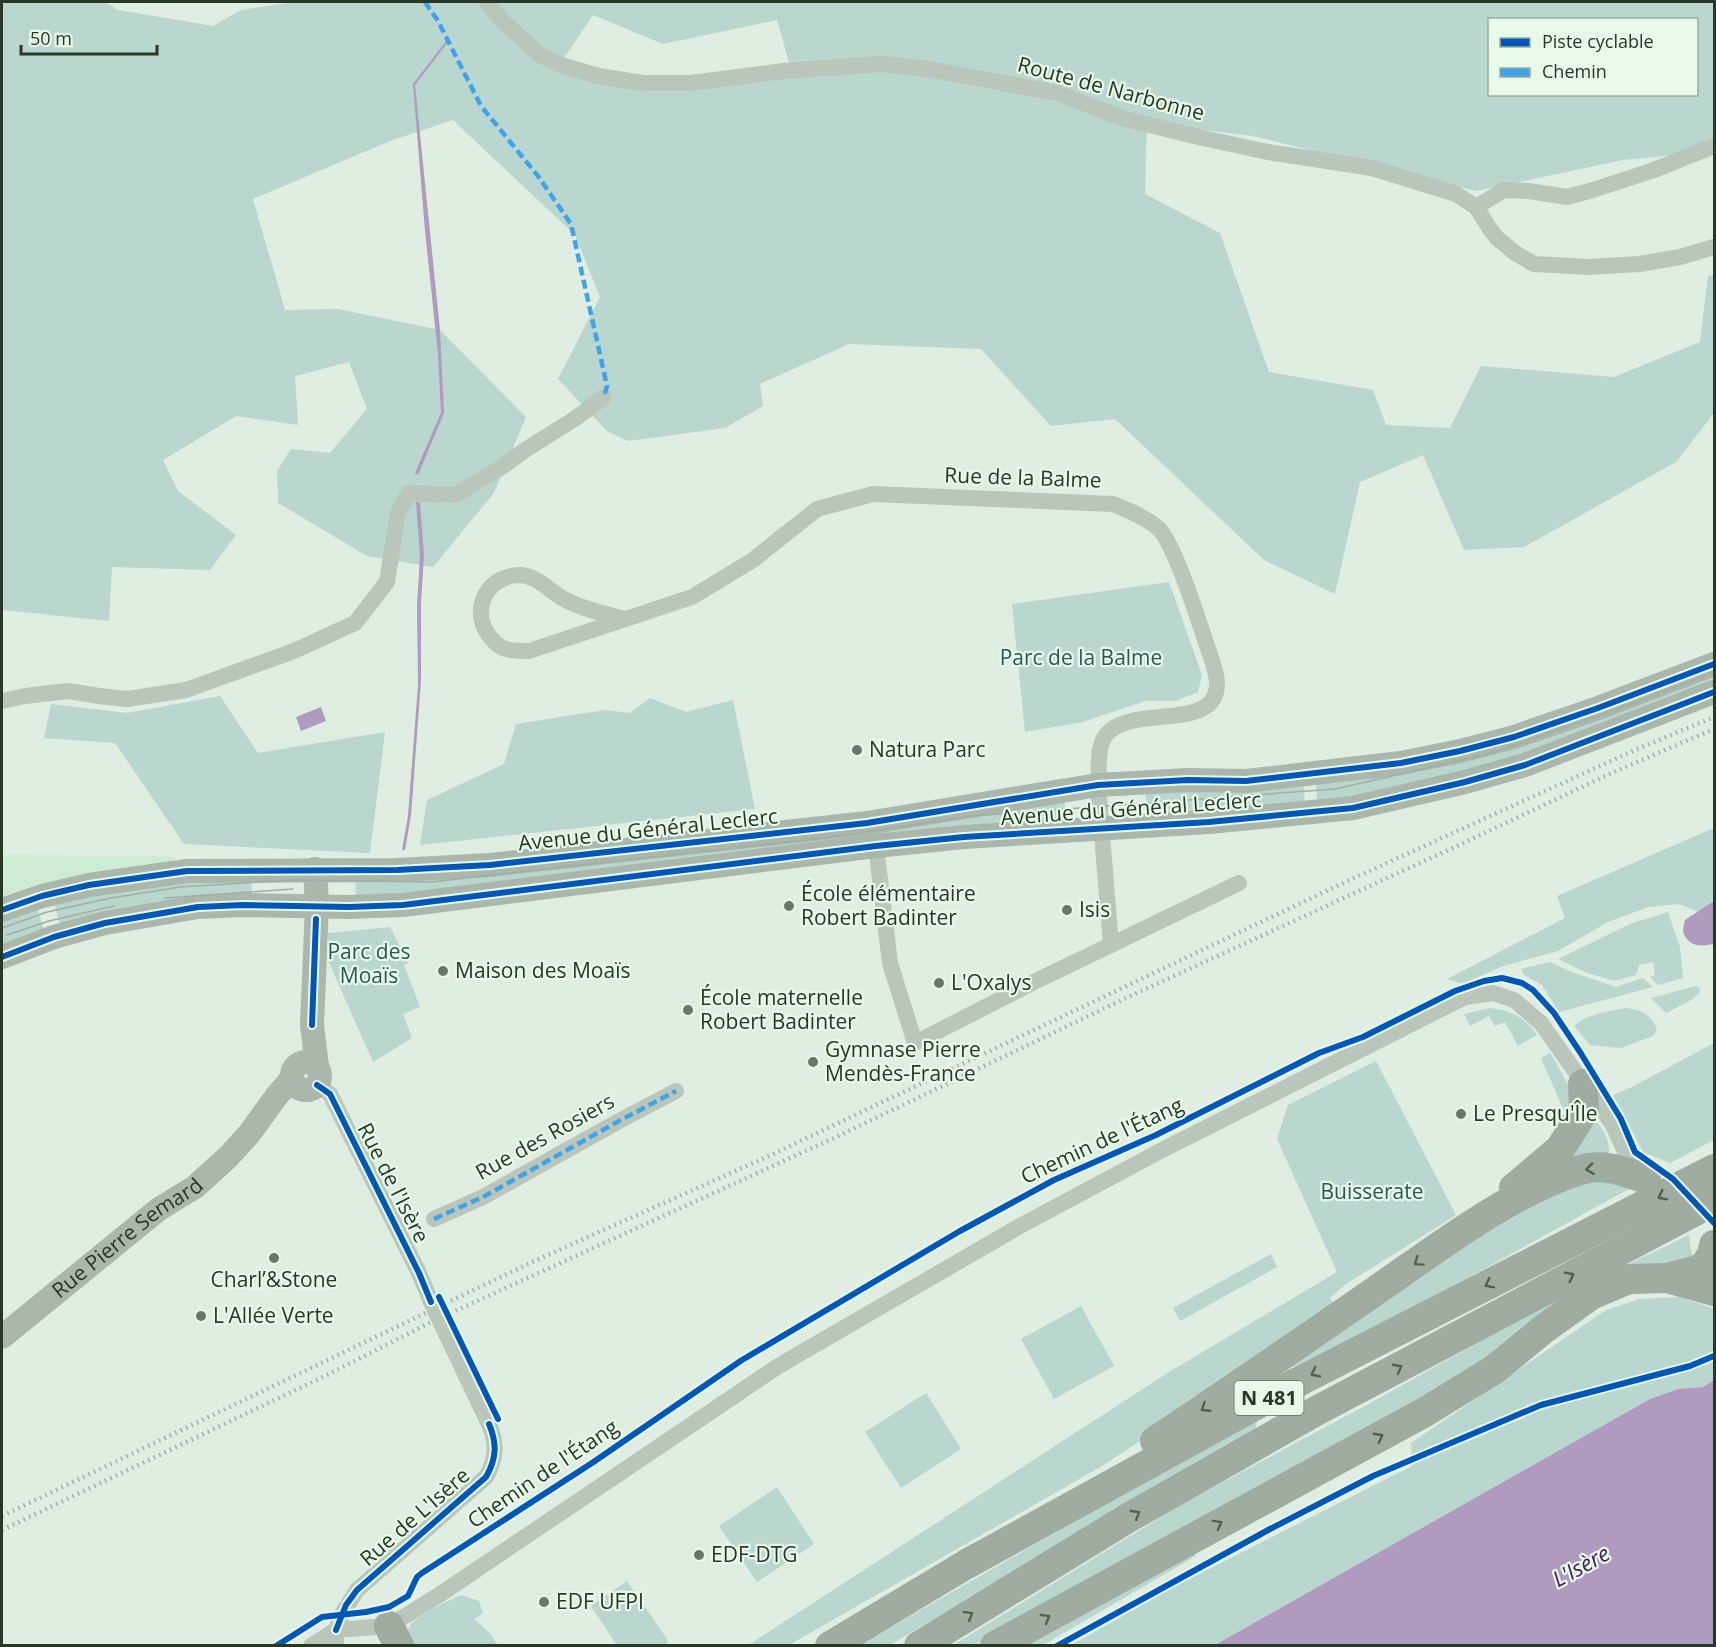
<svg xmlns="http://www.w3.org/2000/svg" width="1716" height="1647" viewBox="0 0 1716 1647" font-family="'Open Sans',sans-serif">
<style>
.green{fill:#b9d6cf;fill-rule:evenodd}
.plaza{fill:#ceecd3}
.water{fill:#b09ac0}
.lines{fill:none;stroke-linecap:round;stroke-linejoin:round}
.street{stroke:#b9c6b9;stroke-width:16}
.secondary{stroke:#aab7aa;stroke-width:24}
.highway{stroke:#a0aca0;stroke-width:30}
.tram{stroke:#a3aea4;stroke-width:1.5}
.rail{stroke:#a3aea4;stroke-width:4.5;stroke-dasharray:1.5 4.5;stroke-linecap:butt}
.street-bridge{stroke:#b9c6b9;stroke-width:16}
.quiet{stroke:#3ea3eb;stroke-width:4.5;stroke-dasharray:9 4.5;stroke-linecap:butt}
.cycleway-casing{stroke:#e7fae9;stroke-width:10}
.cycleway{stroke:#0057b8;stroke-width:6}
.oneway{stroke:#536051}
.poi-dot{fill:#697768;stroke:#e7fae9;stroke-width:2}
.labels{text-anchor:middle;stroke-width:4.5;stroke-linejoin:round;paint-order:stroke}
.shield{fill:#e7fae9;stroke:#627261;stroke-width:1.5}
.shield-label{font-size:20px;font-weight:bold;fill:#293727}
.street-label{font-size:21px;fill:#293727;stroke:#e7fae9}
.park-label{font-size:21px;fill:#295755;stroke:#e7fae9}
.poi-label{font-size:21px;fill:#293727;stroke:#e7fae9;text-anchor:start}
.water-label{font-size:22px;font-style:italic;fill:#451a5b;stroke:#e7fae9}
</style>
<rect width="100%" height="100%" fill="#e0ede1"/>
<g class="green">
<path d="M 2,2 L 105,2 L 118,10 L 213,26 L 241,10 L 295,2 L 1714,2 L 1714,151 L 1623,160 L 1476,191 L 1253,136 L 1147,123 L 1145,194 L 1220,233 L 1269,372 L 1373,390 L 1386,425 L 1450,428 L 1481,366 L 1614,377 L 1700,342 L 1708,276 L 1714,275 L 1714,413 L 1676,462 L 1524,547 L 1464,550 L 1423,455 L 1360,482 L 1335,594 L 1264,560 L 1115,419 L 1051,426 L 981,349 L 849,344 L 760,384 L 763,406 L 725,428 L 628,441 L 607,431 L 558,379 L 600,297 L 575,235 L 453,120 L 390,141 L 253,199 L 285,310 L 338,309 L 440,330 L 526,417 L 494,493 L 433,567 L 367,556 L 278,503 L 277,471 L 291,449 L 330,453 L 367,409 L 349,362 L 295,376 L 298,425 L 236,416 L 163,460 L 178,491 L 236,535 L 210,570 L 112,567 L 109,621 L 2,610 ZM 593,15 L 663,44 L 777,20 L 791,69 L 645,87 L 564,58 ZM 1490,20 L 1696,20 L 1696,94 L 1490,94 Z"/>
<polygon points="1169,582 1202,675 1198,692 1175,701 1145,701 1083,722 1025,732 1012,604"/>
<polygon points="1714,667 1714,688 1522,761 1373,799 1317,801 1316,781 1352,777"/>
<polygon points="220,696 258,753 385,732 370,853 184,844 115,743 44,738 51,704 127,713"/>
<polygon points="650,698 686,712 733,700 755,809 420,845 427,800 504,764 516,724 605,710 630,713"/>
<polygon points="1304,787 1305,808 1147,814 1146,794 1199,790"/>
<polygon points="1064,792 1066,820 356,901 355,877"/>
<polygon points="1714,828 1714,901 1699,912 1679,904 1648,907 1608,922 1558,951 1503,966 1463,984 1447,979 1565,918 1557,896"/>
<polygon points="252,876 251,898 61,929 54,902 152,881"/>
<polygon points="36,904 45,933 2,948 2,915"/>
<polygon points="1668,912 1680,947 1683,978 1658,985 1650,977 1655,975 1653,962 1639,965 1636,975 1614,981 1585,972 1558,959 1630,924"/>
<polygon points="390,927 408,963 404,965 420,1007 403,1014 412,1038 373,1062 327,958 328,933"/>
<polygon points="1550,962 1569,971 1616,987 1643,978 1653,987 1559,1012 1542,985 1524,975 1521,969"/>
<polygon points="1696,986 1700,989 1699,993 1691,1000 1666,1013 1651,998"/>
<path d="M 1490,1008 C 1511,1011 1525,1017 1537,1035 L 1518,1046 L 1505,1022 L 1495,1026 L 1489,1016 L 1470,1026 L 1464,1014 Z"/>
<path d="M 1625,1008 C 1641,1010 1650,1013 1657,1029 L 1653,1036 L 1621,1048 L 1590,1045 L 1574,1026 C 1587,1014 1607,1012 1625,1008 Z"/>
<polygon points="1714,1043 1714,1140 1670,1163 1643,1152 1613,1095 1630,1088"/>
<polygon points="1550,1053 1568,1084 1573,1097 1567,1118 1541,1058"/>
<polygon points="1376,1061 1456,1215 1346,1284 1330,1298 1334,1303 1222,1387 1102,1466 789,1645 747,1646 1169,1372 1337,1272 1277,1139 1288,1105"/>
<path d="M 1595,1121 C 1606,1132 1610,1142 1609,1158 L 1563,1166 Z"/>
<path d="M 1597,1179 L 1631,1188 C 1514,1251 1399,1320 1277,1374 L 1549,1189 Z"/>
<polygon points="1689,1235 1693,1262 1515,1345 975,1645 952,1646 1182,1504 1374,1401 1550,1302"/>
<polygon points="1271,1254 1277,1267 1180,1321 1173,1308"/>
<polygon points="1680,1297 1714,1309 1714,1380 1703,1387 1678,1389 1650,1399 1215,1645 1070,1646 1162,1593 1412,1466 1411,1443 1606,1310 1640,1299"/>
<polygon points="1081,1306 1114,1366 1054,1399 1021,1339"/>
<polygon points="926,1393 961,1449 901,1488 865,1432"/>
<polygon points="1257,1417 1256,1429 890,1645 858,1646"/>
<polygon points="777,1487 814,1544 757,1582 719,1526"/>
<polygon points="1192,1552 1196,1556 1043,1645 1023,1646"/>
<polygon points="627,1581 669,1642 663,1645 617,1645 591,1606"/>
<path d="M 461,1595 L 479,1601 L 483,1613 L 474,1619 L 488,1631 L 498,1645 L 406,1646 C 406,1639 406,1632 410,1626 C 418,1614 448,1601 461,1595 Z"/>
</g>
<polygon class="plaza" points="2,855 172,856 177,862 141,865 63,880 2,901"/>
<g class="water">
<polygon points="447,40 448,42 415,85 440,330 444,413 418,475 415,473 441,413 438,354 425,231 413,84"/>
<polygon points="416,501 420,503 424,555 421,604 421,681 411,815 405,850 402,850 408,816 418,685 417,605 420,557"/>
<polygon points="321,707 326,721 301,731 296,717"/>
<path d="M 1714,901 L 1714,944 C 1701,946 1692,948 1684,935 L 1683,930 L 1685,920 Z"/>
<polygon points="1714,1380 1714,1645 1215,1645 1650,1399 1678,1389 1703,1387"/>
</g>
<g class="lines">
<g class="street">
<polyline points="487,2 501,20 540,55 561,65 599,76 643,83 691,83 783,71 882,64 928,69 1057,93 1125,119 1198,137 1268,152 1372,168 1456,194 1476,207 1490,229 1497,238 1515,253 1534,264 1589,267 1639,264 1680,257 1714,247"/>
<polyline points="1476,207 1504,190 1529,191 1567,197 1593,190 1654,170 1714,146"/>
<path d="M 625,619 C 605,614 586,610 568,601 C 551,594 539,575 519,575 C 485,576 469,613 491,638 C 495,643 499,647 506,649 C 512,651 521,651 529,651 L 692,597 L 753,560 L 817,509 L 873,494 L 1113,504 C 1128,510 1145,517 1158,528 C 1176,544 1203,636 1213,663 C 1214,669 1217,676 1217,682 C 1219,734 1130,703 1106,735 C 1096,748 1100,770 1098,785 L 1111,945"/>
<polyline points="2,701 25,696 68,691 99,696 127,699 186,690 294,651 355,623 387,582 398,512 409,493 455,495 502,467 525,450 576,418 604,397"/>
<polyline points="876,846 890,963 915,1043 1036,981 1239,883"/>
<polyline points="317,1085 330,1094 419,1273 431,1302"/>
<polyline points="434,1219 483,1197 619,1121 676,1091"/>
<polyline points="311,1646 336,1630 389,1626 439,1595 777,1367 799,1354 1020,1226 1164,1149 1465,997 1493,993 1514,1000 1541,1023 1613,1125 1626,1154 1641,1173"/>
<path d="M 336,1646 L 336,1630 L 342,1614 L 357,1590 L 486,1477 C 497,1458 497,1443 489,1424"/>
</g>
<g class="secondary">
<polyline points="315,869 317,905 312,1025 317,1067"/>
<polyline points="2,910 42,896 89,885 187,871 397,870 490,865 867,823 1098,785 1188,780 1246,781 1401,763 1460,751 1514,737 1598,708 1714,664"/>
<polyline points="2,957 54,937 105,923 198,907 243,905 349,907 403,905 876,846 964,837 1209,822 1353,808 1465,782 1525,765 1714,692"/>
<circle cx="306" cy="1076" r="14"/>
<path id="s1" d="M 2,1337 L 159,1209 L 195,1187 L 228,1157 L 249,1134 L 276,1097 L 292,1078"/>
</g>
<g class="highway">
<polyline points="1514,1188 1560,1149 1584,1111 1583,1084"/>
<polyline points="1667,1278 1714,1291"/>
<path d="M 1155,1441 C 1231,1391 1306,1339 1381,1287 C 1440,1246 1511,1192 1580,1170 C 1604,1163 1623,1171 1646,1179"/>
<polyline points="389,1626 399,1646"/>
<polyline points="830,1646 965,1565 1296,1383 1714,1169"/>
<polyline points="919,1646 1128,1518 1318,1410 1714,1201"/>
<polyline points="995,1646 1425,1412 1495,1369 1545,1328 1591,1295 1629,1279 1667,1278 1691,1272 1704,1267 1712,1254 1714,1245"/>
</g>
<g class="tram">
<polyline points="165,898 293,889"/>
<polyline points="2,928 47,912 111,898 180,887 292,880 431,882 839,836 973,816 1335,789 1493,753 1634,703 1714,672"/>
<polyline points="7,935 49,921 114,906"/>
</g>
<g class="rail">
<polyline points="2,1516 530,1263 771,1155 1341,884 1635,750 1714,717"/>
<polyline points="2,1530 325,1376 429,1323 834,1138 1126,998 1457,846 1616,771 1714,729"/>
</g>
<polyline class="street-bridge" points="431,1302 489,1424"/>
<g class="quiet">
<polyline points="425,2 438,21 481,106 538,176 571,224 607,386 604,397"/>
<polyline points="434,1219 483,1197 619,1121 676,1091"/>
</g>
<defs>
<g id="cycleway">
<polyline points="2,910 42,896 89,885 187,871 397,870 490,865 867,823 1098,785 1188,780 1246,781 1401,763 1460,751 1514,737 1598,708 1714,664"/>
<polyline points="2,957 54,937 105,923 198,907 243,905 349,907 403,905 876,846 964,837 1209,822 1353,808 1465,782 1525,765 1714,692"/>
<polyline points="312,1025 316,919"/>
<polyline points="317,1085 330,1094 419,1273 431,1302"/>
<polyline points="439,1297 498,1419"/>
<path d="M 336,1630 L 346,1605 L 357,1590 L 486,1477 C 497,1458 497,1443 489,1424"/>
<polyline points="276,1646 322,1617 366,1612 389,1607 408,1596 417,1577 422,1573 592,1463 742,1360 960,1231 1054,1180 1156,1135 1319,1053 1363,1037 1455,991 1484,981 1502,978 1522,983 1533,990 1554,1013 1580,1052 1621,1119 1635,1152 1673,1179 1714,1223"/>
<polyline points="1057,1646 1270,1529 1373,1476 1541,1405 1690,1366 1714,1356"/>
</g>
</defs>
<use href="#cycleway" class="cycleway-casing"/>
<use href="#cycleway" class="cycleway"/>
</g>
<defs><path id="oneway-chevron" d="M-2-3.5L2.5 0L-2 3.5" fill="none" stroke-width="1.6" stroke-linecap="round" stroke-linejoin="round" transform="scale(1.5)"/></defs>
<g class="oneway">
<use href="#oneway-chevron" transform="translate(1590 1169) rotate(173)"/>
<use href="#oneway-chevron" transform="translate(1662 1196) rotate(153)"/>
<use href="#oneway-chevron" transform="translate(1418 1262) rotate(145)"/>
<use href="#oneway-chevron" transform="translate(1570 1276) rotate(-27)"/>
<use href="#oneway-chevron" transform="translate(1489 1284) rotate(153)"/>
<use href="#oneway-chevron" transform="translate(1398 1368) rotate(-28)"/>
<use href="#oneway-chevron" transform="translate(1315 1373) rotate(153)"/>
<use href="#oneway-chevron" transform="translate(1205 1408) rotate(147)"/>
<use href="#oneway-chevron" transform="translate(1379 1437) rotate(-28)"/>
<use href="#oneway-chevron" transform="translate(1136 1514) rotate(-30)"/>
<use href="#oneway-chevron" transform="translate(1218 1524) rotate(-29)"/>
<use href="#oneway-chevron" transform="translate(969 1615) rotate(-31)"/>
<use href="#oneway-chevron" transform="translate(1046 1618) rotate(-29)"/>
</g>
<g class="poi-dot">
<circle cx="857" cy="750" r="6"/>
<circle cx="789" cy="906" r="6"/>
<circle cx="1067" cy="910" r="6"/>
<circle cx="443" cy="971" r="6"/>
<circle cx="939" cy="983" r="6"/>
<circle cx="688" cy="1010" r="6"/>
<circle cx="813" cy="1062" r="6"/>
<circle cx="1461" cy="1114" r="6"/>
<circle cx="274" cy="1258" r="6"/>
<circle cx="201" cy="1316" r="6"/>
<circle cx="699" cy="1555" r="6"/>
<circle cx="544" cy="1602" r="6"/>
</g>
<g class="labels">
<rect class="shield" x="1234.5" y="1381" width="69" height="34" rx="4.5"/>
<g class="shield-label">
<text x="1269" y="1405">N 481</text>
</g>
<g class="street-label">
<text transform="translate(1111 89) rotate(15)" y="7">Route de Narbonne</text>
<text transform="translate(1023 478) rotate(2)" y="7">Rue de la Balme</text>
<text transform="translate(1131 809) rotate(-4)" y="7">Avenue du Général Leclerc</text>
<text transform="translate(648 830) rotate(-6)" y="7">Avenue du Général Leclerc</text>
<text transform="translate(545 1137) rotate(-29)" y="7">Rue des Rosiers</text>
<text transform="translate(1102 1141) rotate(-25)" y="7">Chemin de l'Étang</text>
<text transform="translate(393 1183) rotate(63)" y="7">Rue de l'Isère</text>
<text dy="7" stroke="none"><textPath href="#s1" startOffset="160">Rue Pierre Semard</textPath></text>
<text transform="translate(543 1474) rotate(-34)" y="7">Chemin de l'Étang</text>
<text transform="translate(415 1517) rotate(-41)" y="7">Rue de L'Isère</text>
</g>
<g class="park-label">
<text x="1081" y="665">Parc de la Balme</text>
<text x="369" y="959">Parc des<tspan x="369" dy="24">Moaïs</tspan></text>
<text x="1372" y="1199">Buisserate</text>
</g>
<g class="poi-label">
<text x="869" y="757">Natura Parc</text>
<text x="801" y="901">École élémentaire<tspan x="801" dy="24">Robert Badinter</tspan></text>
<text x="1079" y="917">Isis</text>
<text x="455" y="978">Maison des Moaïs</text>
<text x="951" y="990">L'Oxalys</text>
<text x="700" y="1005">École maternelle<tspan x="700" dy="24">Robert Badinter</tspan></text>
<text x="825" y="1057">Gymnase Pierre<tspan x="825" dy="24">Mendès-France</tspan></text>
<text x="1473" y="1121">Le Presqu'Île</text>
<text x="274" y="1287" text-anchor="middle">Charl’&amp;Stone</text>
<text x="213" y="1323">L'Allée Verte</text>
<text x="711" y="1562">EDF-DTG</text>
<text x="556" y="1609">EDF UFPI</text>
</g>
<g class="water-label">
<text transform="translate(1581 1566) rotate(-29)" y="8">L'Isère</text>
</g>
</g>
<rect width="1716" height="1647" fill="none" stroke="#293727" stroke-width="6"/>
<rect x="1488" y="18" width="210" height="78" fill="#e7fae9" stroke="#9bac9b" stroke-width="1.5"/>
<rect x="1500" y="38" width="30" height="9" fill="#0057b8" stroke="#9bac9b" stroke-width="1.5"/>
<text x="1542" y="48" font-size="18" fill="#293727">Piste cyclable</text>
<rect x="1500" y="68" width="30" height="9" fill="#3ea3eb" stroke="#9bac9b" stroke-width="1.5"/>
<text x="1542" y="78" font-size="18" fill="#293727">Chemin</text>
<path d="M21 45v9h136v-9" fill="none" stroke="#293727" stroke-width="3"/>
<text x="30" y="45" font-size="18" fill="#293727" stroke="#e7fae9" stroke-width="4.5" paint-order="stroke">50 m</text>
</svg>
